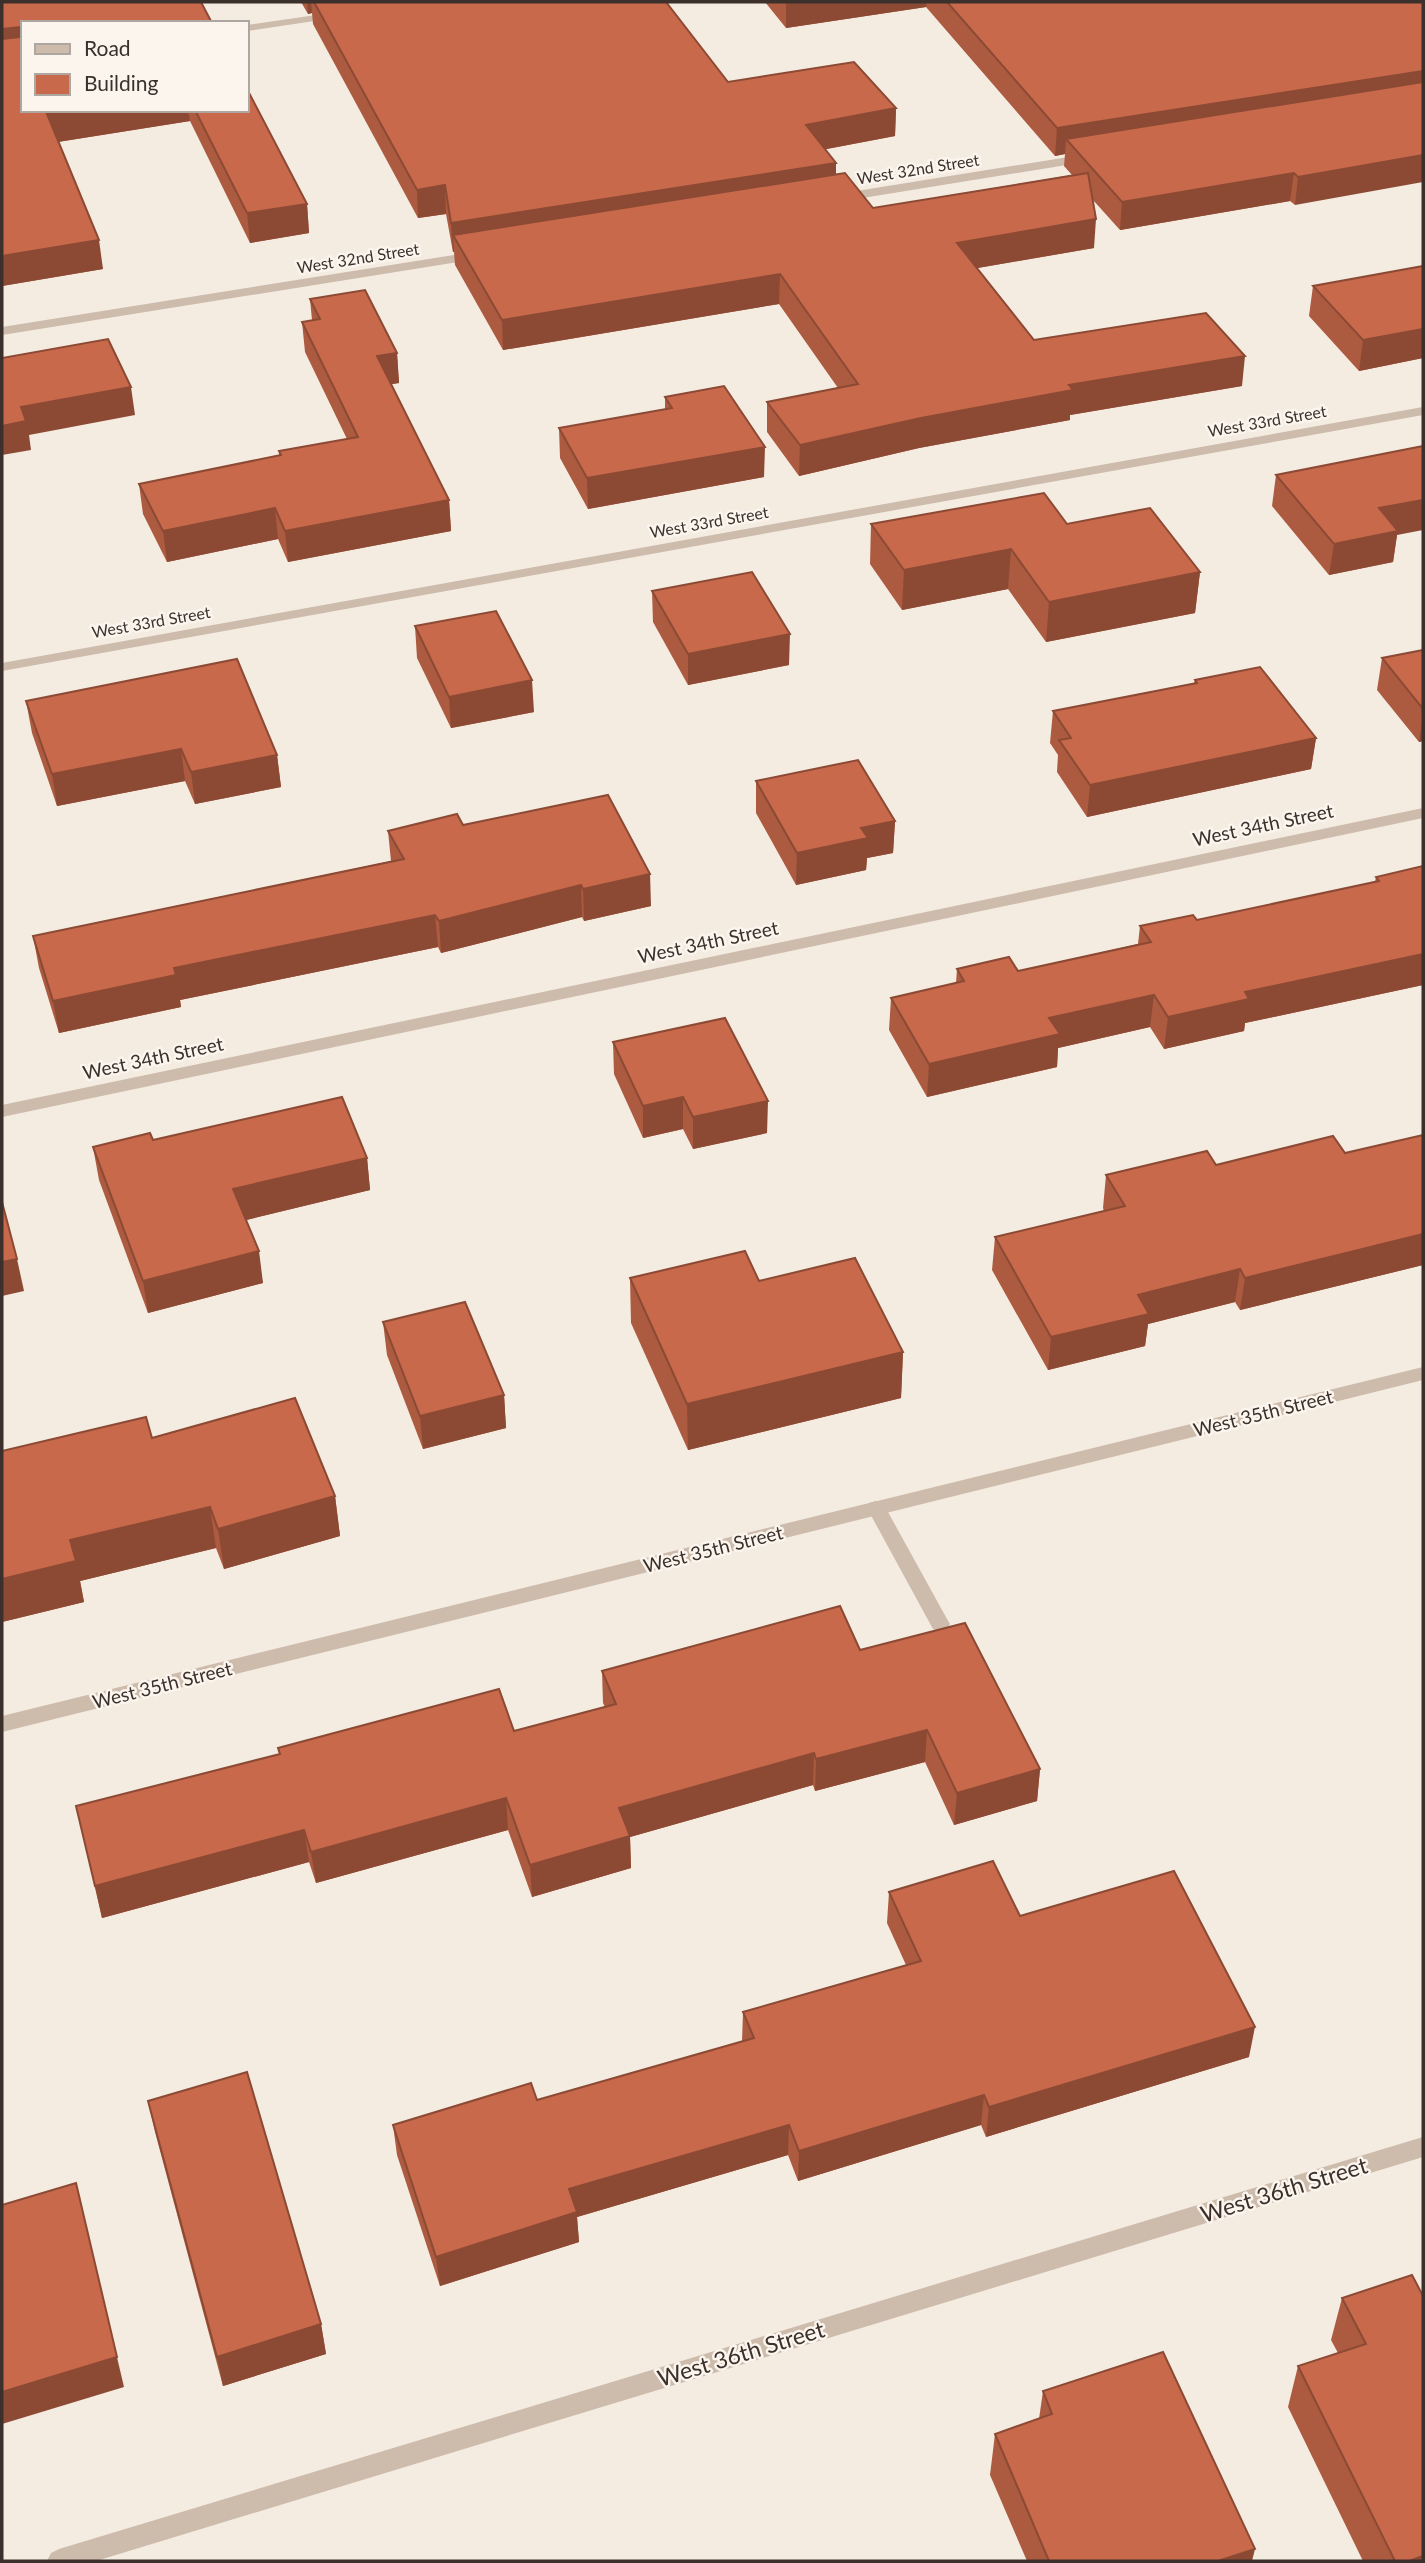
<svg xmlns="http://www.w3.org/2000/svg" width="1425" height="2563" viewBox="0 0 1425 2563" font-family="Lato,sans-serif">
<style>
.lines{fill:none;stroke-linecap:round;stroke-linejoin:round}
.service{fill:#cdbbac;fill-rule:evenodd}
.minor{fill:#cdbbac;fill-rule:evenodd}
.wall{fill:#ac5a40}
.shaded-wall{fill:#8c4a34}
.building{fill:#c8694b;stroke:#8c4a34;stroke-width:2}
.labels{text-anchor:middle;stroke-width:5;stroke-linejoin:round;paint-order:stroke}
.far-street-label{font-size:16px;fill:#3b302b;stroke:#fbf5ee}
.street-label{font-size:19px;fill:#3b302b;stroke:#fbf5ee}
.near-street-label{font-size:23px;fill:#3b302b;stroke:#fbf5ee}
</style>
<rect width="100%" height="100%" fill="#f4ebe1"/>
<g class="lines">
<polygon class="service" points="876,1501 883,1503 947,1619 950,1624 947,1629 940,1631 933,1629 867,1508 869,1503"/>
<g class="minor">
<polygon points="337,12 343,15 341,17 247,31 247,25"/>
<polygon points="1087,154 1091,155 1091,161 838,202 832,198 838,194"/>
<polygon points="479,251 485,255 483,258 2,335 2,327"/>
<polygon points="1423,407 1423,415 2,671 2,663"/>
<polygon points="1423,808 1423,818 2,1117 2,1105"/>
<polygon points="1423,1367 1423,1380 2,1732 2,1716"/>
<polygon points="1423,2137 1423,2157 96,2561 47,2561 51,2553 59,2549"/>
</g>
</g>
<g class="wall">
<polygon points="2,2 23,110 247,110 307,204 309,233 250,243 190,121 58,142 103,269 2,286"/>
<polygon points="301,2 666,2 728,82 896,108 895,136 826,149 836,174 873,208 1072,175 1064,166 1065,154 1055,156 926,7 786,28 765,2 1423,2 1295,205 1290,201 1120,230 1093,200 1094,248 977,268 1034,340 1242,386 1070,415 1070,420 919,448 799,476 767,432 767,402 838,388 779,304 503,350 455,265 454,252 453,252 446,214 418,218 313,24 312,13 308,14"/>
<polygon points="1423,266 1423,358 1359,371 1309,316 1313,286"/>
<polygon points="310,299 397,353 399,383 391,384 449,500 451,531 288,562 278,539 167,562 143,514 139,484 279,456 279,451 347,439 305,352 302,322 312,320"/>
<polygon points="665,397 764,477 588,509 560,458 559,428 665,409"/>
<polygon points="1276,475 1397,535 1393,562 1329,575 1272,506"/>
<polygon points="871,524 1067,524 1200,572 1195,613 1046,642 1008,589 902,610 870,564"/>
<polygon points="652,591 789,665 688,685 653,622"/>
<polygon points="415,626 534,712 451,728 417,658"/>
<polygon points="1423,650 1423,741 1419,742 1377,690 1382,658"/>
<polygon points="1195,680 1316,738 1311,769 1087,817 1057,772 1058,755 1050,743 1053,711 1194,683"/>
<polygon points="26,701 277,755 281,787 195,804 185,781 57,806 32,733"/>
<polygon points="756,781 895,821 893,853 867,858 866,870 796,885 756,813"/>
<polygon points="463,825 651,906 584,921 582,917 441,953 438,947 180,1000 181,1007 59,1033 39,968 33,936 391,861 388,831"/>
<polygon points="1423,866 1423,985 1245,1023 1244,1031 1164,1049 1150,1027 1058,1048 1057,1067 927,1097 889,1030 891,998 956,983 957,969 1018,971 1138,944 1140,926 1197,920 1375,882 1376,877"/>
<polygon points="613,1042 767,1133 693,1149 683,1129 643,1138 614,1074"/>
<polygon points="1423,1135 1423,1265 1240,1310 1235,1302 1148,1324 1145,1346 1048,1370 992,1270 995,1237 1104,1211 1103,1208 1106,1175 1345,1153"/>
<polygon points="153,1140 367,1158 370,1190 246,1220 263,1283 148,1313 99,1180 93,1147"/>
<polygon points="630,1278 759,1281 903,1352 901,1398 688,1450 631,1323"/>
<polygon points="383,1322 504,1395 506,1428 423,1449 387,1355"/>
<polygon points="152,1438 335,1496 340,1536 224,1569 216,1548 80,1581 84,1602 2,1622"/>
<polygon points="860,1650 1040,1769 1037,1801 954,1825 925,1762 815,1791 813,1785 630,1837 631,1868 532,1897 508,1830 316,1883 309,1862 102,1918 76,1806 279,1754 278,1748 514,1731 605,1707 603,1703 602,1671"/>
<polygon points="889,1892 1020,1916 1249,2057 986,2137 981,2125 798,2181 788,2155 577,2217 579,2242 440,2286 397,2155 393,2125 537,2100 742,2042 743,2012 906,1965 887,1923"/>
<polygon points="148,2101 321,2324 326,2354 223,2386 155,2132"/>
<polygon points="1412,2275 1423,2561 1363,2561 1288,2407 1298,2366 1338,2353 1331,2340 1342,2298"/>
<polygon points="1043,2391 1252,2561 1027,2561 990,2475 995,2434 1039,2419"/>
</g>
<g class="shaded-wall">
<polygon points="307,2 311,2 312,13 308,14"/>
<polygon points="786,2 927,2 926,7 786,28"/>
<polygon points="21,27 23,42 2,57 2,29"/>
<polygon points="1423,71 1423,93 1066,139 1065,154 1055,156 1057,128"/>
<polygon points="896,108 895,136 806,153 806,125"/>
<polygon points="72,110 188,110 190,121 51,143 47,114"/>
<polygon points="1423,155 1423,182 1295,205 1298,177"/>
<polygon points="836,163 836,191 453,235 454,252 453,252 451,223"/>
<polygon points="1294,173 1290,201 1120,230 1122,202"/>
<polygon points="445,185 446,214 418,218 417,190"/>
<polygon points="307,204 309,233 250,243 247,213"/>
<polygon points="1096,219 1094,248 955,272 957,243"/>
<polygon points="99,240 103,269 2,286 2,256"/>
<polygon points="780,274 779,304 503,350 502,320"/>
<polygon points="1423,329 1423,358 1359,371 1363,340"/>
<polygon points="397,353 399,383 380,386 377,356"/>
<polygon points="1245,356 1242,386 1070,415 1070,420 919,448 799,476 800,445 1069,385"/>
<polygon points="131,387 135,415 29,435 31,450 2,455 2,426 21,407"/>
<polygon points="765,447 764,477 588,509 587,478"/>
<polygon points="449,500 451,531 288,562 285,531"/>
<polygon points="1423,500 1423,530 1397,535 1393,562 1329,575 1334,544 1379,508"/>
<polygon points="275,508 278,539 167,562 163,531"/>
<polygon points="1011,549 1008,589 902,610 904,570"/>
<polygon points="1200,572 1195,613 1046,642 1049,602"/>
<polygon points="790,634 789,665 688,685 688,654"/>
<polygon points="532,680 534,712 451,728 449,697"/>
<polygon points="1423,716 1423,741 1419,742"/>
<polygon points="1316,738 1311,769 1087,817 1090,785"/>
<polygon points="181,749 185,781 57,806 52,774"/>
<polygon points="277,755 281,787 195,804 191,772"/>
<polygon points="895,821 893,853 867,858 866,870 796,885 797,853 861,828"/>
<polygon points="650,874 651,906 584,921 583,889"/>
<polygon points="581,885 582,917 441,953 439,921"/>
<polygon points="435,915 438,947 180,1000 181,1007 59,1033 53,1001 174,968"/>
<polygon points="1423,954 1423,985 1245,1023 1244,1031 1164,1049 1168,1017 1245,992"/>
<polygon points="1154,995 1150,1027 1058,1048 1057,1067 927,1097 929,1064 1049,1018"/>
<polygon points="683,1097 683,1129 643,1138 643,1106"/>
<polygon points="768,1101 767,1133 693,1149 693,1117"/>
<polygon points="367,1158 370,1190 238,1222 233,1189"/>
<polygon points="1423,1234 1423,1265 1240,1310 1245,1278"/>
<polygon points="259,1251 263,1283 148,1313 143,1281"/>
<polygon points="17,1259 24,1291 2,1296 2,1262"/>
<polygon points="1240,1269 1235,1302 1148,1324 1145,1346 1048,1370 1051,1337 1138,1295"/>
<polygon points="903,1352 901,1398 688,1450 687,1404"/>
<polygon points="504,1395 506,1428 423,1449 420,1416"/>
<polygon points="335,1496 340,1536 224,1569 218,1529"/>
<polygon points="210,1507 216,1548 80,1581 84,1602 2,1622 2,1579 70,1540"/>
<polygon points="927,1730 925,1762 815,1791 816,1759"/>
<polygon points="814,1753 813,1785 630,1837 631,1868 532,1897 530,1865 619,1808"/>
<polygon points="1040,1769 1037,1801 954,1825 957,1793"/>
<polygon points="506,1798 508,1830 316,1883 311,1852"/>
<polygon points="304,1830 309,1862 102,1918 95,1886"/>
<polygon points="1255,2027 1249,2057 986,2137 989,2107"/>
<polygon points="984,2095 981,2125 798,2181 799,2151"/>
<polygon points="789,2125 788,2155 577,2217 579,2242 440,2286 436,2257 569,2189"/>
<polygon points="76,2183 124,2387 2,2424 2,2392"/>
<polygon points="321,2324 326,2354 223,2386 217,2357"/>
<polygon points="1255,2549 1252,2561 1218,2561"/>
<polygon points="1423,2556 1423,2561 1409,2561"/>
</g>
<g class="building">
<polygon points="2,2 201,2 212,23 23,23 23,110 72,110 47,114 99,240 2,256 2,39 19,37 21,27 2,29"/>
<polygon points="314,2 666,2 728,82 854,62 896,108 806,125 836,163 451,223 445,185 417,190"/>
<polygon points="947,2 1423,2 1423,71 1057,128"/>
<polygon points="1423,82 1423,155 1298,177 1294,173 1122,202 1066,139"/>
<polygon points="247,89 307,204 247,213 195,110 247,110"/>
<polygon points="845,173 873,208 1088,173 1096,219 957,243 1034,340 1206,313 1245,356 1069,385 1073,390 921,418 800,445 767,402 858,384 780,274 502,320 453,235"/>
<polygon points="1423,266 1423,329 1363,340 1313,286"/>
<polygon points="365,290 397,353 377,356 449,500 285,531 275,508 163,531 139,484 281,455 279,451 358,437 302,322 320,319 310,299"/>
<polygon points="108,339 131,387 21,407 26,421 2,426 2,358"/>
<polygon points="724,386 765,447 587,478 559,428 672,408 665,397"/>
<polygon points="1423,446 1423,500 1379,508 1398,531 1334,544 1276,475"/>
<polygon points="1044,493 1067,524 1150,508 1200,572 1049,602 1011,549 904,570 871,524"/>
<polygon points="752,572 790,634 688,654 652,591"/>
<polygon points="496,611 532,680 449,697 415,626"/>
<polygon points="1423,650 1423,709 1382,658"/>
<polygon points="237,659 277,755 191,772 181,749 52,774 26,701"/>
<polygon points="1260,667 1316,738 1090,785 1059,740 1071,738 1053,711 1197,683 1195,680"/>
<polygon points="858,760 895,821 861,828 868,838 797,853 756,781"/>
<polygon points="608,795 650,874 583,889 581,885 439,921 435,915 174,968 176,975 53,1001 33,936 404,859 388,831 457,814 463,825"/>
<polygon points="1423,866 1423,954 1245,992 1249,999 1168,1017 1154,995 1049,1018 1060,1034 929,1064 891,998 964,981 957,969 1009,957 1018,971 1151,942 1140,926 1193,915 1197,920 1379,881 1376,877"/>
<polygon points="725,1018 768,1101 693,1117 683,1097 643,1106 613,1042"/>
<polygon points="342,1097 367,1158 233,1189 259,1251 143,1281 93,1147 150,1133 153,1140"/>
<polygon points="1423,1135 1423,1234 1245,1278 1240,1269 1138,1295 1149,1314 1051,1337 995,1237 1125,1206 1106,1175 1207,1151 1216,1165 1333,1136 1345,1153"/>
<polygon points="2,1202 17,1259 2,1262"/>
<polygon points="745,1251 759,1281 855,1258 903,1352 687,1404 630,1278"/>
<polygon points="465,1302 504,1395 420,1416 383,1322"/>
<polygon points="295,1398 335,1496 218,1529 210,1507 70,1540 76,1561 2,1579 2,1451 146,1417 152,1438"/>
<polygon points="840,1606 860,1650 965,1623 1040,1769 957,1793 927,1730 816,1759 814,1753 619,1808 630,1836 530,1865 506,1798 311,1852 304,1830 95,1886 76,1806 280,1754 278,1748 499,1689 514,1731 616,1704 602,1671"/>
<polygon points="993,1861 1020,1916 1174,1871 1255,2027 989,2107 984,2095 799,2151 789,2125 569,2189 577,2212 436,2257 393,2125 531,2083 537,2100 754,2038 743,2012 921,1961 889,1892"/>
<polygon points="247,2072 321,2324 217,2357 148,2101"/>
<polygon points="76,2183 117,2357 2,2392 2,2205"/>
<polygon points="1412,2275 1423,2296 1423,2556 1409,2561 1395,2561 1298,2366 1366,2344 1342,2298"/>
<polygon points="1163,2352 1255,2549 1218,2561 1049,2561 995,2434 1052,2414 1043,2391"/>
</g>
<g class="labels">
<g class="far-street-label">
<text transform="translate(918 169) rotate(-9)" y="6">West 32nd Street</text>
<text transform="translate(358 258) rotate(-9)" y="6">West 32nd Street</text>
<text transform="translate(1267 421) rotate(-10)" y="6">West 33rd Street</text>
<text transform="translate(709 522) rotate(-10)" y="6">West 33rd Street</text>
<text transform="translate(151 622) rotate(-10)" y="6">West 33rd Street</text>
</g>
<g class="street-label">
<text transform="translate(1263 825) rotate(-12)" y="7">West 34th Street</text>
<text transform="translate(708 942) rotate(-12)" y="7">West 34th Street</text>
<text transform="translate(153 1058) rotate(-12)" y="7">West 34th Street</text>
<text transform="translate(1263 1413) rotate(-14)" y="7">West 35th Street</text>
<text transform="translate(713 1549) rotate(-14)" y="7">West 35th Street</text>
<text transform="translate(162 1685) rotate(-14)" y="7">West 35th Street</text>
</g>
<g class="near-street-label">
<text transform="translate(1284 2190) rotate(-17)" y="8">West 36th Street</text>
<text transform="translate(741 2354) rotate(-17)" y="8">West 36th Street</text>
</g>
</g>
<rect width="1425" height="2563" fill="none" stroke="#3b302b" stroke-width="7"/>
<rect x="21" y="21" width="228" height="91" fill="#fbf5ee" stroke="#aea6a0" stroke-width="2"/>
<rect x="35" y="44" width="35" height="10" fill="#cdbbac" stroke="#aea6a0" stroke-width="2"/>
<text x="84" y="56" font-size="21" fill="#3b302b">Road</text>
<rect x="35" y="74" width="35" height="21" fill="#c8694b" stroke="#aea6a0" stroke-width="2"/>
<text x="84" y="91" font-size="21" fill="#3b302b">Building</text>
</svg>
